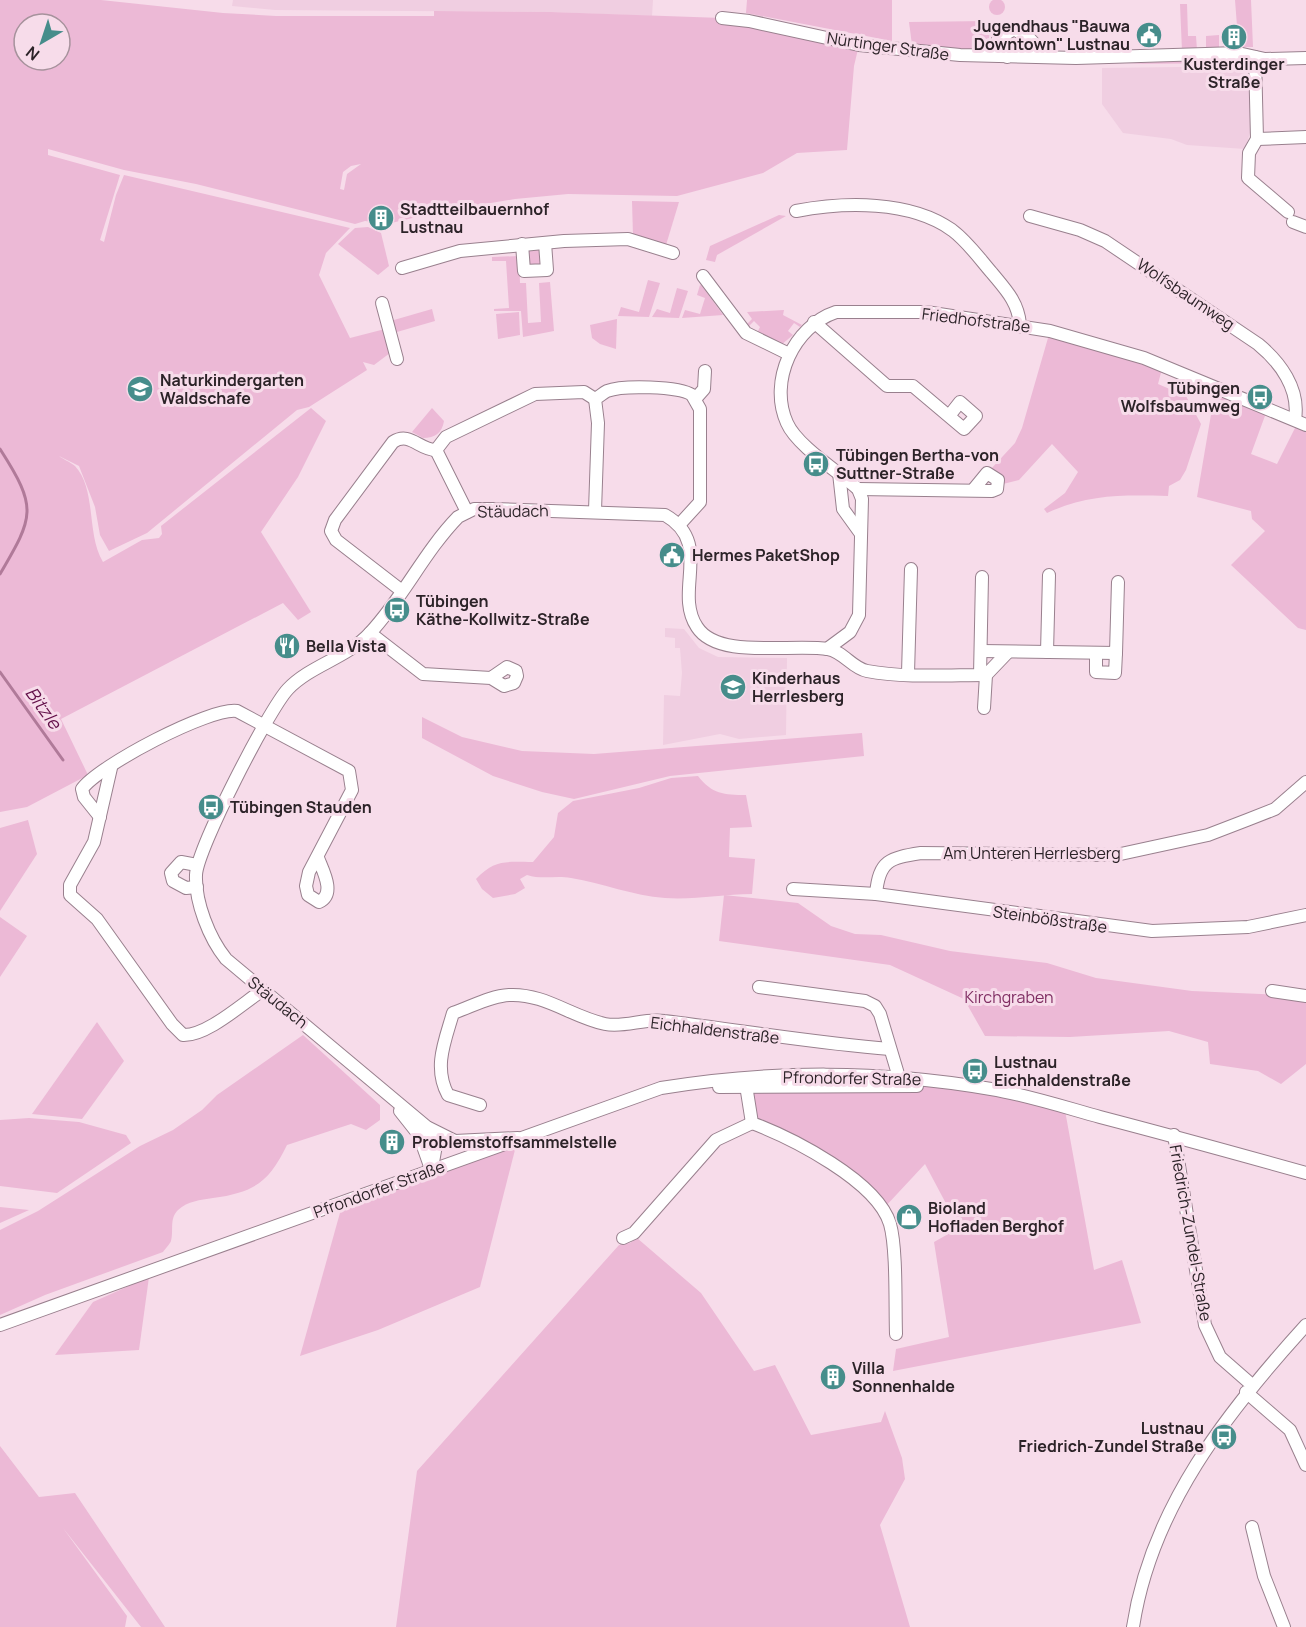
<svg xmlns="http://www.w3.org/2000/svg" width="1306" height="1627" viewBox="0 0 1306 1627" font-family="Manrope,sans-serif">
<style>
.built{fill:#f0cee1}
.green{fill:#ecb9d6;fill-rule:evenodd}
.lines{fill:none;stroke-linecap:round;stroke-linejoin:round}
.stream{stroke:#b07a99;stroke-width:3}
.minor-casing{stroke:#99808e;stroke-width:14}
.minor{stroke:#fff;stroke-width:12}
.labels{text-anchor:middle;stroke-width:6;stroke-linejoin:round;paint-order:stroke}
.poi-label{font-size:16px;font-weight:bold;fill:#2c2328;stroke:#f7dcea;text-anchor:start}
.street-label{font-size:16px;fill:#2c2328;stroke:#f7dcea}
.park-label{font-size:16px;fill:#812f64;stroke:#f7dcea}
.water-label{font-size:18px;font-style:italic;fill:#620f48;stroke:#f7dcea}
</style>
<rect width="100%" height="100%" fill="#f7dcea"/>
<g class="built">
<polygon points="233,0 653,0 652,16 551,12 275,10 232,6"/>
<polygon points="1253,66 1254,120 1245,149 1187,145 1171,139 1123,133 1102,104 1102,68"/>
<polygon points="665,628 684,629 699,648 718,657 787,658 786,735 739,739 720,734 663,745 664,695 680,696 682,673 680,648 675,648 675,638 665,637"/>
</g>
<g class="green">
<circle cx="997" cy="7" r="8"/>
<path d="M 0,0 L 101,0 L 223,13 L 276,16 L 434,16 L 434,11 L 551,12 L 722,18 L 859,45 L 854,66 L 847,150 L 797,153 L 763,173 L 677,196 L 568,194 L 515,199 L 438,212 L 387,224 L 365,221 L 355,224 L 196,184 L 124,170 L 48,149 L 48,155 L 120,175 L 100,240 L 104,242 L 116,195 L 124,175 L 350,228 L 326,253 L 319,275 L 350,338 L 385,329 L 390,353 L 374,365 L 363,362 L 367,370 L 309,407 L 297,410 L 147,533 L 109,551 L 100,535 L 95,507 L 79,466 L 59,456 C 63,459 70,462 75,466 C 97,490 86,534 103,562 L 142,540 L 159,538 L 162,534 L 161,526 L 311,408 L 326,421 L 298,477 L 261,532 L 311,612 L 298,620 L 283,603 L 61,719 L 88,775 L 27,807 L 0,812 ZM 24,24 L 60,24 L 60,60 L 24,60 ZM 361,164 L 347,174 L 344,190 L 340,189 L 343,172 L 351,166 Z"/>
<polygon points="747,0 892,0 892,41 746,13"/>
<polygon points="1235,0 1251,0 1253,47 1229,47 1230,39 1238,39"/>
<polygon points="1180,4 1187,4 1188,36 1196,36 1197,50 1182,51"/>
<polygon points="987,21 990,31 987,51 912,45 909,22"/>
<polygon points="1219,35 1219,49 1206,49 1206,36"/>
<polygon points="1238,57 1238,63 1127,64"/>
<polygon points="632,201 679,202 666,245 633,236"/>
<polygon points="779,215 786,216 717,255 715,262 706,260 710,246"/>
<polygon points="368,227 381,233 389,266 378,275 338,244 355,228"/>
<polygon points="542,248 543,266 527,267 526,249"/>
<polygon points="519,256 520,283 526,283 528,323 541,322 539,283 550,282 554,331 523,337 521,311 494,311 494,309 509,308 506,261 492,261 492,257"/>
<polygon points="648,280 660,283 649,317 618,316 621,307 639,312"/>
<polygon points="700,285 702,286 723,315 682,318 685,310 700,314 705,298 697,295"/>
<polygon points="677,288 688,291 679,318 652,317 657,309 670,313"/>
<polygon points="432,309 435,321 390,334 387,322"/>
<polygon points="784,310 783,315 802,325 800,327 794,323 788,331 793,335 781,345 757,333 760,327 754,321 749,326 747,324 752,319 747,312"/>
<polygon points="519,312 520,335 498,339 496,314"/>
<polygon points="617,319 616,349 600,344 592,338 590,325"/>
<path d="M 1050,331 L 1163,365 L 1158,384 L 1186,396 L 1201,424 L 1186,470 L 1180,480 L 1169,486 L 1168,496 C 1122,495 1089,494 1047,513 L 1044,509 L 1065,493 L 1078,472 L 1052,444 L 1019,480 L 999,485 L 991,469 L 1015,443 L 1022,428 Z"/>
<polygon points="1215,391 1266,413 1251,454 1277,464 1296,426 1306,432 1306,630 1298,628 1231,565 1265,531 1252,519 1251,511 1197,497"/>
<path d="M 432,408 L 444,421 C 442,433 435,438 423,438 L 412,432 Z"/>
<polygon points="422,717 462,737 522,751 594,754 862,733 864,756 670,776 574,799 542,792 493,776 422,738"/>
<path d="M 698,776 C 712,794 724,795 746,795 L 752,827 L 730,828 L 729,857 L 755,859 L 752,894 C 723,894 695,900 665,898 C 633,896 603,883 571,878 C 555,875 543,880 527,875 L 520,879 L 525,888 L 515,894 L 493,898 L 482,889 L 476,879 C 495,859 506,862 533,862 L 554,837 L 558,813 L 573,801 L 639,788 L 671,778 Z"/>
<polygon points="28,820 37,854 0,911 0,828"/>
<polygon points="724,895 798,903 831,926 855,934 881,935 950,951 1047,963 1096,978 1192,991 1306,996 1306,1064 1281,1084 1258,1071 1210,1064 1208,1042 1169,1031 1070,1037 985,1036 964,999 890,965 719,941"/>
<polygon points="0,917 27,936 0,977"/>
<polygon points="97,1022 124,1061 82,1119 32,1114"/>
<path d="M 303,1035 L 380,1105 L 380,1120 L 366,1130 L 351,1124 L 287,1145 C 269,1182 255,1192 213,1198 C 200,1200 188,1201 178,1210 C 169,1219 174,1230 171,1241 C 170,1244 165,1249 163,1252 L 45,1295 L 0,1315 L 0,1230 L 38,1211 L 140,1146 L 173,1130 L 202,1110 L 217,1095 Z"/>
<polygon points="745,1077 901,1077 1064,1105 1094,1270 1122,1260 1141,1323 893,1371 896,1349 949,1337 934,1242 959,1228 925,1164 884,1208 854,1182 752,1123"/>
<polygon points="29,1118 79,1122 126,1135 131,1143 57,1193 0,1186 0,1120"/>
<polygon points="518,1138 480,1287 378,1330 300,1356 343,1202"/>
<polygon points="0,1207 29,1210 0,1223"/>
<polygon points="637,1238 701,1293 754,1371 775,1365 811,1435 881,1422 885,1411 902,1458 905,1479 880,1525 910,1627 396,1627 417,1471 619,1245 630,1243"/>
<polygon points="149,1277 139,1350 55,1355 93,1302"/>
<polygon points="0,1446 39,1497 75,1493 165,1627 141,1627 63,1528 127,1616 125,1627 0,1627"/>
</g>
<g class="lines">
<g class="stream">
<path d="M 0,449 C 38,508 34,516 0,574"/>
<polyline points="0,672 63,760"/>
</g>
<defs>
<g id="minor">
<polyline points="722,18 749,21 859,45 960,55 1076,58 1238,53 1265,59 1306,58"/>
<polyline points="1007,57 1000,51 998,39 1014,29 1029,38 1047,57"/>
<polyline points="1255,57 1257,139 1249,153 1248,178 1288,212"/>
<polyline points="1257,139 1306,137"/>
<path d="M 796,211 C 844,202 910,200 952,230 C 968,242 979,258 992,273 C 1006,290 1018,302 1020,324"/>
<path d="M 1030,216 L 1080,230 L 1105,241 L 1258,344 C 1280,362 1300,389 1295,419"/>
<polyline points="1293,222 1306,227"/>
<polyline points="522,244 524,271 547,270 545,243"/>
<polyline points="402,268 460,251 564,241 628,239 673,253"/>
<polyline points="703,276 746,333 789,354"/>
<polyline points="382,303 397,359"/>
<polyline points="814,322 887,386 913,386 964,429 976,416 960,402 949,416"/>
<polyline points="696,398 704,389 705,371"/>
<polyline points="839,473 843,509 861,534"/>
<polyline points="858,489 992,491 997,489 998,480 987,473 973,490"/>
<path d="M 595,511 L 598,423 L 595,399 C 599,397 603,393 607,391 C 622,385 679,386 692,395 L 700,409 L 700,502 L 679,525"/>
<polyline points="467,512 436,450 446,437 535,394 584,392 595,399"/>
<path d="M 402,591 L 336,540 L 331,531 L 335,520 L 393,442 C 410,431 419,450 436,450"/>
<polyline points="370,633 423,674 491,678 504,686 514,683 517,676 516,671 507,667 491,678"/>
<path d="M 827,649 L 850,632 L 859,615 L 862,499 L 858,489 C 839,472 797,446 787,423 C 768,381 794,326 836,312 L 926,312 L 1050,331 L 1144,358 L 1306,425"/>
<polyline points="981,651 1116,653 1118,582"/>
<polyline points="1047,652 1049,575"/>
<polyline points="1096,653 1096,672 1115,673 1116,653"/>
<polyline points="908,673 911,569"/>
<polyline points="980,675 982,577"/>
<polyline points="984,708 986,675"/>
<path d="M 111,768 L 94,842 L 70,885 L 70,895 L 97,919 L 172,1024 L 183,1035 C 207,1036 243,1003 263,990"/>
<path d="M 100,817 L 84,797 L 82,789 C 98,766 210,707 237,711 L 349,771 L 352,790 L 309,872 L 306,886 L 308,895 L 319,902 C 336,894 323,871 318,858"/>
<polyline points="197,887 186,888 173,881 171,873 181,862 197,865"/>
<polyline points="793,889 876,894 1152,931 1248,927 1306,915"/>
<path d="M 876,894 C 879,860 890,858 921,853 L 1116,855 L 1208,835 L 1247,820 L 1275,809 L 1306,782"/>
<polyline points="759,987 865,1001 875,1006 880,1014 901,1084"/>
<polyline points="1272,991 1306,996"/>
<path d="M 745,1079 L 752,1123 C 792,1138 877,1181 890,1224 C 897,1249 895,1305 896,1334"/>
<polyline points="719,1087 917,1086"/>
<path d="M 480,1105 L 448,1095 C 433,1067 445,1041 453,1013 C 471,1007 490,996 509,995 C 544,993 572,1017 605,1024 C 625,1028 644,1018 664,1021 C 739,1030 814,1043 890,1049"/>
<polyline points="400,1111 419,1135 431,1169"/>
<polyline points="428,1128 436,1145 432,1168"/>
<polyline points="1174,1135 1205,1325 1220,1357 1252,1385"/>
<path d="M 518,1138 L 455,1141 L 427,1127 L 226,959 C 209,938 195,902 196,875 C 197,849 269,709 288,689 C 311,665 347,658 370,633 C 403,598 424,552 458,517 L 474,509 L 493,509 L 665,515 C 714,543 673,591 697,627 C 718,660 792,643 828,649 C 844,652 852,668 867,671 C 904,678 949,675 986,675 L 1008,652"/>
<polyline points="623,1238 634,1233 716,1140 752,1123"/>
<path d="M 0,1325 L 661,1088 C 769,1070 883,1070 991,1089 C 1027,1095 1064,1107 1100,1117 C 1169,1135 1238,1154 1306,1173"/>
<polyline points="1246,1392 1290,1430 1306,1465"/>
<polyline points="1252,1527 1264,1576 1284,1627"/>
<path d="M 1133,1627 C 1151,1508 1227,1412 1306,1325"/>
</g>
</defs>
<use href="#minor" class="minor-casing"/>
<use href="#minor" class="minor"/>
</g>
<defs>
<symbol id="civic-disc" viewBox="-11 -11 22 22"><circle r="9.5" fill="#468d8b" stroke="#f7dcea"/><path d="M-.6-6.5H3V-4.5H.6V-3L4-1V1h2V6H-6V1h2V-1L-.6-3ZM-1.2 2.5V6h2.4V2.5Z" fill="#fff"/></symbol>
<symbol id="building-disc" viewBox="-11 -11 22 22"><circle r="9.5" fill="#468d8b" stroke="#f7dcea"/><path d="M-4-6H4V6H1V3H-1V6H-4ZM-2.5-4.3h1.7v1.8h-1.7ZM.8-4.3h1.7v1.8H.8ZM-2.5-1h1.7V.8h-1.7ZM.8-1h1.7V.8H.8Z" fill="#fff"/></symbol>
<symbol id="school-disc" viewBox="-11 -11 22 22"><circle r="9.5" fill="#468d8b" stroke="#f7dcea"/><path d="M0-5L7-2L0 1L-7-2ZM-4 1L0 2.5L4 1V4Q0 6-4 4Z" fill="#fff"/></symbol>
<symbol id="bus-disc" viewBox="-11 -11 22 22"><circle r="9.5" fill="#468d8b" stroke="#f7dcea"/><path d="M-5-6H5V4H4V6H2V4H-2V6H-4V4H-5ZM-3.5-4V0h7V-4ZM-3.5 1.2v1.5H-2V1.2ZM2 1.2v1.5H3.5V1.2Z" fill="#fff"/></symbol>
<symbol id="restaurant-disc" viewBox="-11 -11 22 22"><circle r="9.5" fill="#468d8b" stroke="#f7dcea"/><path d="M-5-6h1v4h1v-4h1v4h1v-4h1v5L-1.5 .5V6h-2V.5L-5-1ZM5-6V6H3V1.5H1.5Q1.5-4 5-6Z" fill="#fff"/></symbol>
<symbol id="shop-disc" viewBox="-11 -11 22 22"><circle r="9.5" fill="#468d8b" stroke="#f7dcea"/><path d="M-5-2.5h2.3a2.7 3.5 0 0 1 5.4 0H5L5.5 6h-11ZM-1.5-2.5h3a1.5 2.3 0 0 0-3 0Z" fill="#fff"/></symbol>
</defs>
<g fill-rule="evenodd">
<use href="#civic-disc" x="1134" y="20" width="30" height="30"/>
<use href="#building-disc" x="1219" y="22" width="30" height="30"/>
<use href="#building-disc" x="366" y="203" width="30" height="30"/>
<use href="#school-disc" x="125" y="374" width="30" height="30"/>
<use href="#bus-disc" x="1245" y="382" width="30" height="30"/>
<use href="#bus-disc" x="801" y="449" width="30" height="30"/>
<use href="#civic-disc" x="657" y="540" width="30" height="30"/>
<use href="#bus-disc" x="382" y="595" width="30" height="30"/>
<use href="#restaurant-disc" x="272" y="631" width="30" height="30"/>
<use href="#school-disc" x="718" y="672" width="30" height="30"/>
<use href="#bus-disc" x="196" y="792" width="30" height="30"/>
<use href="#bus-disc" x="960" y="1056" width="30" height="30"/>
<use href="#building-disc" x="377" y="1127" width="30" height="30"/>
<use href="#shop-disc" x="894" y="1202" width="30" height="30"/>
<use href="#building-disc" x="818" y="1362" width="30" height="30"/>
<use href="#bus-disc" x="1209" y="1422" width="30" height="30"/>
</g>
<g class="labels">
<g class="poi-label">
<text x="1130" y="32" text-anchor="end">Jugendhaus "Bauwa<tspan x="1130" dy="18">Downtown" Lustnau</tspan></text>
<text x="1234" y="70" text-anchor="middle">Kusterdinger<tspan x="1234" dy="18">Straße</tspan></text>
<text x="400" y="215">Stadtteilbauernhof<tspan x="400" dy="18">Lustnau</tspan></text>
<text x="160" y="386">Naturkindergarten<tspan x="160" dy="18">Waldschafe</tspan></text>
<text x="1240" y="394" text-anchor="end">Tübingen<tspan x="1240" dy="18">Wolfsbaumweg</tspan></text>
<text x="836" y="461">Tübingen Bertha-von<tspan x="836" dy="18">Suttner-Straße</tspan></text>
<text x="692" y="561">Hermes PaketShop</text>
<text x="416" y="607">Tübingen<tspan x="416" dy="18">Käthe-Kollwitz-Straße</tspan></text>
<text x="306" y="652">Bella Vista</text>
<text x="752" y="684">Kinderhaus<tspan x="752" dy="18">Herrlesberg</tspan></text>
<text x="230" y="813">Tübingen Stauden</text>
<text x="994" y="1068">Lustnau<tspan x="994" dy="18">Eichhaldenstraße</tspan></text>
<text x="412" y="1148">Problemstoffsammelstelle</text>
<text x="928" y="1214">Bioland<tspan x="928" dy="18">Hofladen Berghof</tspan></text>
<text x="852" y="1374">Villa<tspan x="852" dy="18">Sonnenhalde</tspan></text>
<text x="1204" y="1434" text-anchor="end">Lustnau<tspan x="1204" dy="18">Friedrich-Zundel Straße</tspan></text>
</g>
<g class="street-label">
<text transform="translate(888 46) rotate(8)" y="6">Nürtinger Straße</text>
<text transform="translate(1186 294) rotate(34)" y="6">Wolfsbaumweg</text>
<text transform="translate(976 320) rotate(7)" y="6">Friedhofstraße</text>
<text transform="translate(513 511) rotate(-1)" y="6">Stäudach</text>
<text x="1032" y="859">Am Unteren Herrlesberg</text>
<text transform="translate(1050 919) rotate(8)" y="6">Steinbößstraße</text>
<text transform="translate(278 1002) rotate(39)" y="6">Stäudach</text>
<text transform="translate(715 1030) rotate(7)" y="6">Eichhaldenstraße</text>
<text transform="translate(852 1078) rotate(1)" y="6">Pfrondorfer Straße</text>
<text transform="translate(379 1189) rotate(-20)" y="6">Pfrondorfer Straße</text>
<text transform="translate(1191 1233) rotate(80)" y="6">Friedrich-Zundel-Straße</text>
</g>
<g class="park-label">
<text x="1009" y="1003">Kirchgraben</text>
</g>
<g class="water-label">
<text transform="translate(43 708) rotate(54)" y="6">Bitzle</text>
</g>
</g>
<g transform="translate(42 42) rotate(219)"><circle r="28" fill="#f7dcea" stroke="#a6929c" stroke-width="1.5"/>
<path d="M0-4.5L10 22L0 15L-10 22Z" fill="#468d8b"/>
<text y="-9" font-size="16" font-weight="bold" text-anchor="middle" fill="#2c2328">N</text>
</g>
</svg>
